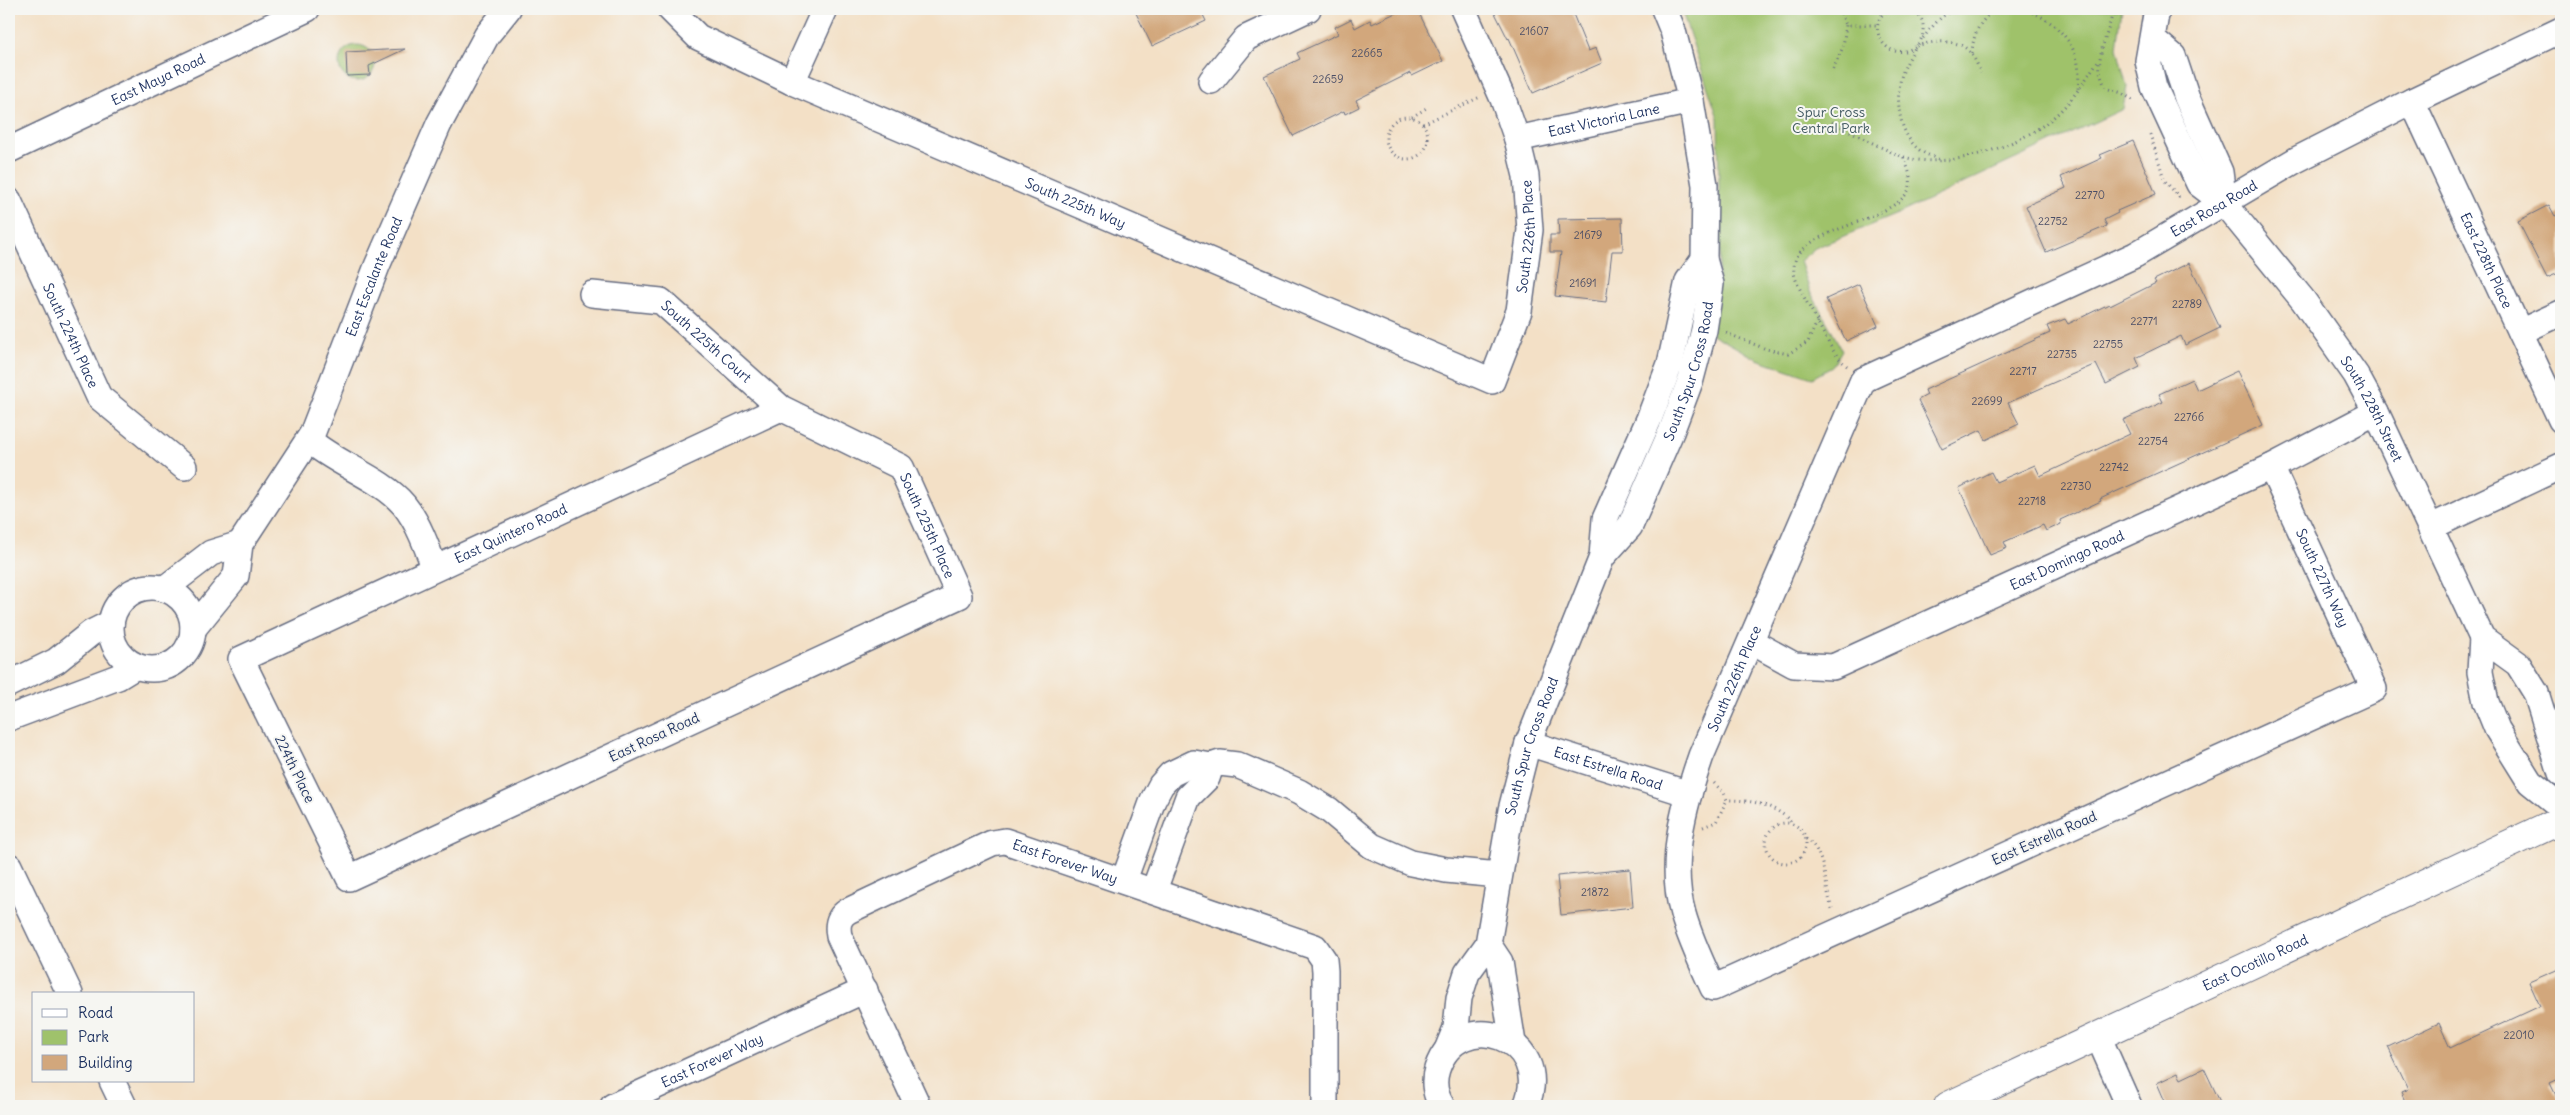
<svg xmlns="http://www.w3.org/2000/svg" width="2570" height="1115" viewBox="0 0 2570 1115" font-family="Delius,sans-serif">
<style>
.green{fill:#9fc26b;stroke:#5d7864}
.building{fill:#d2a77c}
.lines{fill:none;stroke-linecap:round;stroke-linejoin:round}
.minor-casing{stroke:#676d82;stroke-width:28}
.major-casing{stroke:#676d82;stroke-width:30}
.path{stroke:#676d82;stroke-width:3;stroke-dasharray:1 4;stroke-linecap:butt}
.minor{stroke:#fff;stroke-width:25}
.major{stroke:#fff;stroke-width:28}
.labels{text-anchor:middle;stroke-width:4;stroke-linejoin:round;paint-order:stroke}
.number-label{font-size:11px;fill:#494d66}
.street-label{font-size:14px;fill:#1b2f5e;stroke:#f6f6f2}
.park-label{font-size:14px;fill:#435b62;stroke:#f6f6f2}
</style>
<rect width="100%" height="100%" fill="#f6f6f2"/>
<filter id="ink" filterUnits="userSpaceOnUse"><feTurbulence type="fractalNoise" baseFrequency=".02" numOctaves="2"/><feDisplacementMap in="SourceGraphic" scale="10" xChannelSelector="R" yChannelSelector="G"/><feConvolveMatrix kernelMatrix="1 2 1 2 8 2 1 2 1" color-interpolation-filters="sRGB"/></filter>
<filter id="wash" filterUnits="userSpaceOnUse"><feTurbulence type="fractalNoise" baseFrequency=".0096" numOctaves="4" result="noise"/><feDisplacementMap in="SourceGraphic" scale="20" xChannelSelector="R" yChannelSelector="G"/><feGaussianBlur stdDeviation="1.12" result="paint"/><feColorMatrix in="noise" values="0 0 0 0 0 0 0 0 0 0 0 0 0 0 0 0 0 1.4 0 .05"/><feComposite in="paint" operator="in"/></filter>
<g filter="url(#wash)">
<rect width="100%" height="100%" fill="#f3e0c6"/>
<g class="green">
<polygon points="1681,9 2122,9 2117,48 2127,87 2123,109 1902,212 1815,248 1800,261 1810,291 1842,350 1832,367 1812,378 1757,359 1712,334 1720,256 1718,118"/>
<circle cx="357" cy="63" r="18"/>
</g>
<g id="blocks">
<g class="building">
<polygon points="1134,9 1200,9 1206,21 1152,46"/>
<polygon points="1404,9 1417,9 1443,61 1412,76 1410,73 1356,100 1359,107 1345,114 1344,111 1293,136 1264,76 1300,59 1297,53 1338,34 1335,27 1351,19 1355,28 1370,20 1372,24"/>
<polygon points="1493,9 1571,9 1588,51 1596,48 1602,63 1533,93 1509,38 1508,39"/>
<polygon points="405,49 369,66 370,75 347,76 346,52"/>
<polygon points="2133,141 2156,194 2117,211 2118,213 2104,220 2107,226 2046,252 2026,206 2066,188 2061,177 2102,158 2100,155"/>
<polygon points="2549,205 2555,216 2561,213 2561,272 2547,278 2518,221"/>
<polygon points="1622,218 1623,251 1612,251 1606,302 1555,296 1561,252 1550,252 1550,235 1559,235 1558,219"/>
<polygon points="2189,263 2220,328 2185,345 2181,336 2136,358 2140,367 2106,384 2096,364 2048,385 2008,403 2019,424 1986,440 1981,430 1942,449 1918,400 1927,395 1925,390 2050,333 2047,326 2065,319 2068,324 2109,304 2110,306 2156,283 2154,280"/>
<polygon points="1859,284 1878,326 1846,341 1826,299"/>
<polygon points="2237,371 2263,425 2100,499 2101,501 2060,520 2061,524 2046,531 2043,525 2004,542 2007,548 1990,555 1959,488 1991,472 1996,482 2035,465 2040,476 2130,434 2123,420 2163,402 2159,394 2192,379 2197,390"/>
<polygon points="1630,869 1633,907 1561,915 1557,876"/>
<polygon points="2561,968 2561,1078 2550,1083 2561,1106 2407,1106 2401,1092 2408,1089 2388,1047 2439,1023 2450,1048 2540,1006 2529,982"/>
<polygon points="2204,1068 2222,1106 2167,1106 2157,1083 2178,1073 2181,1079"/>
</g>
</g>
</g>
<g filter="url(#ink)">
<use href="#blocks" fill-opacity="0" stroke="#676d82" stroke-width="1"/>
<g class="lines">
<defs>
<g id="minor">
<path id="s1" d="M 670,9 L 698,37 L 792,82 L 1492,381 L 1519,311 L 1530,230 L 1526,176 L 1517,139 L 1503,99 L 1463,9"/>
<path id="s2" d="M 2157,9 L 2148,61 L 2154,87 L 2199,184 L 2224,203 L 2303,300 L 2356,375 L 2376,412 L 2482,638 L 2518,664 L 2536,693 L 2561,773"/>
<polyline points="2153,39 2173,56 2187,98 2220,172 2224,203"/>
<polyline points="1211,81 1246,38 1308,9"/>
<polyline points="792,82 825,9"/>
<path id="s3" d="M 2412,101 L 2561,420"/>
<path id="s4" d="M 1517,139 L 1691,101"/>
<path id="s5" d="M 9,150 L 307,9"/>
<path id="s6" d="M 9,201 L 99,397 L 184,467"/>
<path id="s7" d="M 592,294 L 661,301 L 781,408 L 901,467 L 959,596 L 349,878 L 241,659 L 781,408"/>
<polyline points="2520,332 2561,313"/>
<path d="M 309,440 C 336,464 381,478 404,505 C 418,522 427,547 434,567"/>
<path id="s8" d="M 2271,467 L 2374,689 L 1713,988 C 1702,964 1690,939 1683,914 C 1668,862 1684,805 1701,756 L 1863,380 L 2135,255 L 2296,160 L 2412,101 L 2561,30"/>
<polyline points="2431,527 2561,466"/>
<path id="s9" d="M 1602,557 L 1630,526 L 1671,432 L 1691,379 L 1704,330 L 1711,284 L 1704,259 L 1705,185 L 1691,101 L 1673,31 L 1664,9"/>
<circle cx="152" cy="628" r="41"/>
<polyline points="164,589 211,553 240,544"/>
<path id="s10" d="M 193,629 L 236,576 L 240,544 L 312,434 L 377,266 L 439,124 L 487,35 L 508,9"/>
<polyline points="2482,638 2480,672 2486,702 2497,729 2530,782 2561,807"/>
<path id="s11" d="M 1752,642 L 1794,665 L 1833,667 L 2271,467 L 2376,412"/>
<polyline points="9,684 56,661 91,633 111,623"/>
<polyline points="9,718 118,677 136,666"/>
<path id="s12" d="M 1528,743 L 1689,794"/>
<polyline points="9,866 70,994"/>
<polyline points="1124,880 1153,800 1161,785 1171,774 1194,763 1211,766 1220,763 1237,765 1299,792 1329,810 1372,846 1411,863 1446,870 1499,875"/>
<polyline points="1154,890 1188,797 1207,778 1211,766"/>
<polyline points="1488,944 1500,962 1513,1043"/>
<polyline points="2098,1036 2129,1106"/>
<path id="s13" d="M 1447,1050 L 1456,1028 L 1459,998 L 1467,973 L 1488,944 L 1511,810 L 1528,743 L 1602,557 L 1605,519 L 1649,419 L 1670,364 L 1688,281 L 1704,259"/>
<polyline points="112,1081 124,1106"/>
<path id="s14" d="M 613,1106 L 865,990"/>
<path id="s15" d="M 918,1106 L 839,936 C 837,926 838,917 848,911 L 992,843 L 1005,841 L 1315,947 L 1324,960 L 1325,971 L 1325,1106"/>
<path d="M 1442,1106 C 1435,1095 1433,1081 1437,1069 C 1458,1004 1555,1037 1526,1106"/>
</g>
<g id="major">
<path id="s16" d="M 1948,1106 L 2561,820"/>
</g>
</defs>
<use href="#minor" class="minor-casing"/>
<use href="#major" class="major-casing"/>
<g class="path">
<polyline points="1839,9 1846,25"/>
<path d="M 1890,9 C 1863,22 1884,64 1913,48 C 1919,45 1923,38 1923,31 C 1924,21 1920,14 1912,9"/>
<path d="M 2018,9 C 2041,11 2067,32 2075,54 C 2080,65 2079,78 2078,89"/>
<polyline points="2043,9 2048,11 2060,9"/>
<path d="M 2113,9 C 2109,39 2090,59 2106,88 L 2122,93 L 2134,101"/>
<path d="M 1923,38 C 1933,26 1942,13 1957,9"/>
<path d="M 1972,53 C 1973,33 1980,21 1995,9"/>
<polyline points="1833,69 1843,47 1846,25 1878,25"/>
<polyline points="1412,117 1428,107"/>
<circle cx="1407" cy="138" r="21"/>
<path d="M 1832,122 C 1855,133 1878,147 1901,156 C 1945,172 2023,146 2056,115 C 2073,100 2085,80 2098,61"/>
<polyline points="1423,124 1480,97"/>
<polyline points="2150,134 2165,181 2179,197 2182,197"/>
<path d="M 1938,159 C 1931,156 1922,153 1917,148 C 1898,131 1895,98 1902,74 C 1905,65 1911,55 1916,46 C 1933,41 1961,37 1972,55 C 1976,60 1978,67 1981,73"/>
<polyline points="1726,333 1766,349 1788,354 1808,342 1817,322"/>
<path d="M 1847,366 C 1830,352 1821,327 1810,308 C 1805,299 1798,287 1795,277 C 1781,228 1894,225 1909,189 C 1913,178 1907,166 1903,156"/>
<path d="M 1714,783 L 1724,793 L 1727,800 C 1751,800 1775,804 1792,823"/>
<circle cx="1786" cy="843" r="20"/>
<polyline points="1703,827 1716,822 1727,800"/>
<path d="M 1806,839 C 1827,852 1824,890 1833,911"/>
</g>
<use href="#minor" class="minor"/>
<use href="#major" class="major"/>
</g>
</g>
<g class="labels">
<g class="number-label">
<text x="1534" y="35">21607</text>
<text x="1367" y="57">22665</text>
<text x="1328" y="83">22659</text>
<text x="2090" y="199">22770</text>
<text x="2053" y="225">22752</text>
<text x="1588" y="239">21679</text>
<text x="1583" y="287">21691</text>
<text x="2187" y="308">22789</text>
<text x="2144" y="325">22771</text>
<text x="2108" y="348">22755</text>
<text x="2062" y="358">22735</text>
<text x="2023" y="375">22717</text>
<text x="1987" y="405">22699</text>
<text x="2189" y="421">22766</text>
<text x="2153" y="445">22754</text>
<text x="2114" y="471">22742</text>
<text x="2076" y="490">22730</text>
<text x="2032" y="505">22718</text>
<text x="1595" y="896">21872</text>
<text x="2519" y="1039">22010</text>
</g>
<g class="street-label">
<text dy="5" stroke="none"><textPath href="#s5" startOffset="165">East Maya Road</textPath></text>
<text dy="5" stroke="none"><textPath href="#s4" startOffset="89">East Victoria Lane</textPath></text>
<text dy="5" stroke="none"><textPath href="#s1" startOffset="452">South 225th Way</textPath></text>
<text dy="5" stroke="none"><textPath href="#s8" startOffset="2012">East Rosa Road</textPath></text>
<text dy="5" stroke="none"><textPath href="#s1" startOffset="1055">South 226th Place</textPath></text>
<text dy="5" stroke="none"><textPath href="#s3" startOffset="176">East 228th Place</textPath></text>
<text dy="5" stroke="none"><textPath href="#s10" startOffset="401">East Escalante Road</textPath></text>
<text dy="5" stroke="none"><textPath href="#s6" startOffset="148">South 224th Place</textPath></text>
<text dy="5" stroke="none"><textPath href="#s7" startOffset="130">South 225th Court</textPath></text>
<text dy="5" stroke="none"><textPath href="#s9" startOffset="208">South Spur Cross Road</textPath></text>
<text dy="5" stroke="none"><textPath href="#s2" startOffset="472">South 228th Street</textPath></text>
<text dy="5" stroke="none"><textPath href="#s7" startOffset="428">South 225th Place</textPath></text>
<text dy="5" stroke="none"><textPath href="#s7" startOffset="1719">East Quintero Road</textPath></text>
<text dy="5" stroke="none"><textPath href="#s11" startOffset="344">East Domingo Road</textPath></text>
<text dy="5" stroke="none"><textPath href="#s8" startOffset="122">South 227th Way</textPath></text>
<text dy="5" stroke="none"><textPath href="#s8" startOffset="1296">South 226th Place</textPath></text>
<text transform="translate(654 737) rotate(-25)" y="5">East Rosa Road</text>
<text dy="5" stroke="none"><textPath href="#s13" startOffset="319">South Spur Cross Road</textPath></text>
<text dy="5" stroke="none"><textPath href="#s12" startOffset="84">East Estrella Road</textPath></text>
<text transform="translate(295 769) rotate(64)" y="5">224th Place</text>
<text transform="translate(2044 838) rotate(-24)" y="5">East Estrella Road</text>
<text dy="5" stroke="none"><textPath href="#s15" startOffset="452">East Forever Way</textPath></text>
<text dy="5" stroke="none"><textPath href="#s16" startOffset="339">East Ocotillo Road</textPath></text>
<text dy="5" stroke="none"><textPath href="#s14" startOffset="109">East Forever Way</textPath></text>
</g>
<g class="park-label">
<text x="1831" y="117">Spur Cross<tspan x="1831" dy="16">Central Park</tspan></text>
</g>
</g>
<rect width="2570" height="1115" fill="none" stroke="#f6f6f2" stroke-width="30"/>
<rect x="32" y="992" width="162" height="90" fill="#f6f6f2" stroke="#9ea6b7"/>
<rect x="42" y="1009" width="25" height="8" fill="#ffffff" stroke="#9ea6b7"/>
<text x="78" y="1018" font-size="15" fill="#1b2f5e">Road</text>
<rect x="42" y="1030" width="25" height="15" fill="#9fc26b" stroke="#9ea6b7"/>
<text x="78" y="1042" font-size="15" fill="#1b2f5e">Park</text>
<rect x="42" y="1055" width="25" height="15" fill="#d2a77c" stroke="#9ea6b7"/>
<text x="78" y="1068" font-size="15" fill="#1b2f5e">Building</text>
</svg>
